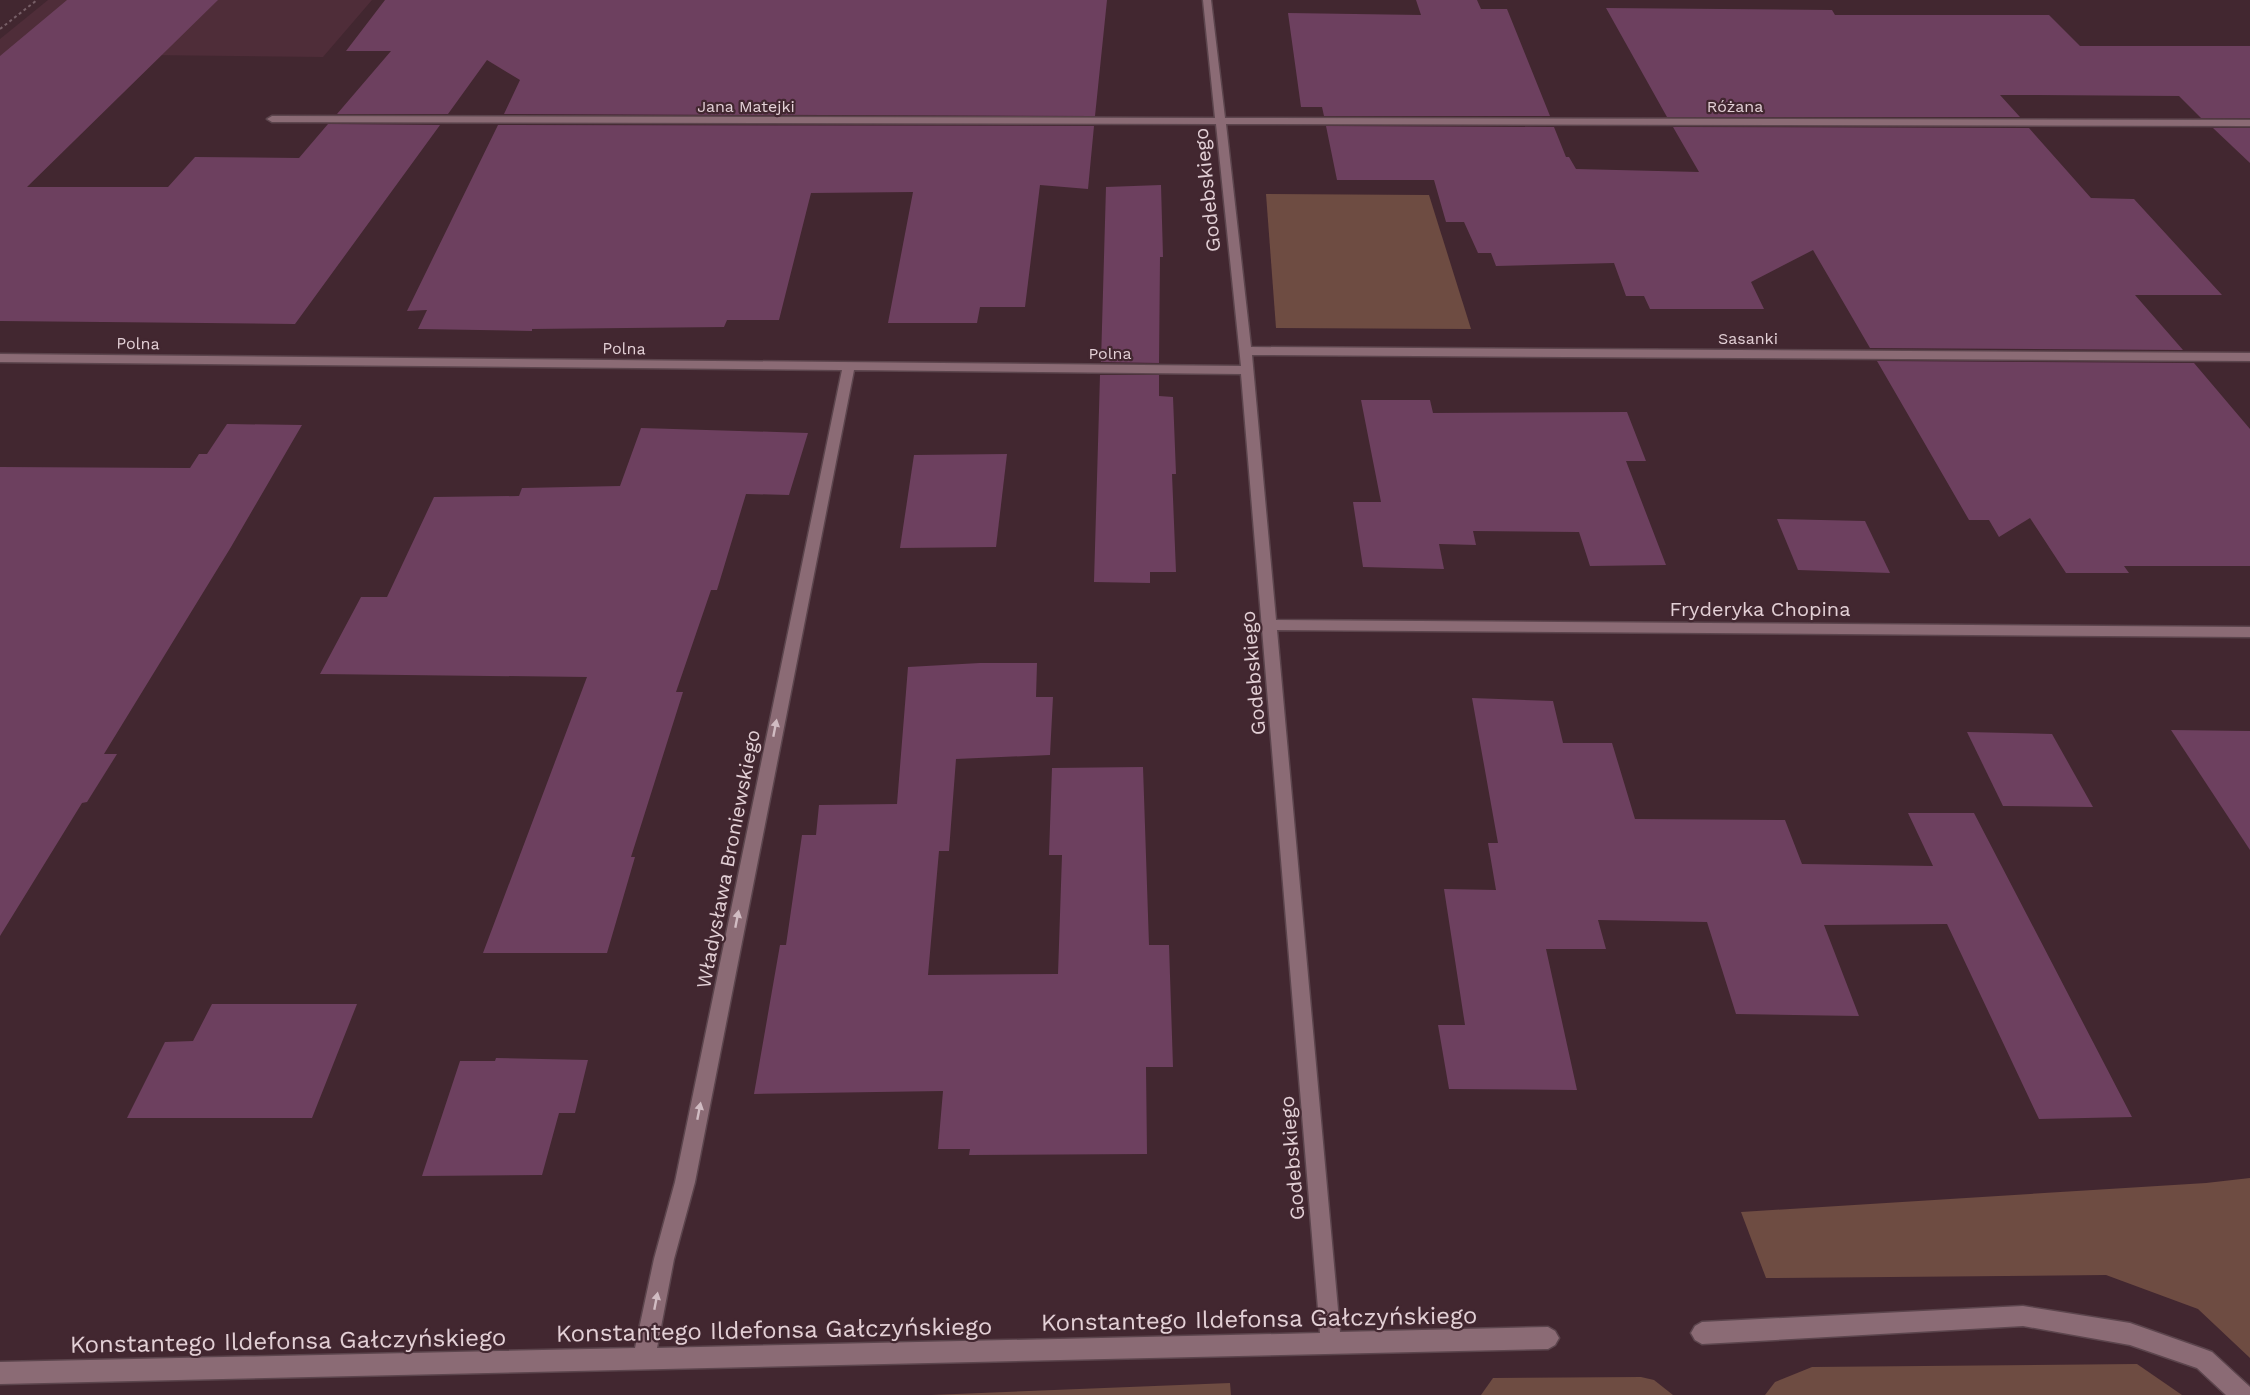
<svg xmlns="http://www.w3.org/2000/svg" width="2250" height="1395" viewBox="0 0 2250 1395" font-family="'Work Sans',sans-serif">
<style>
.built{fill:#4f2d39}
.green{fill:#6e4c42}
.building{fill:#6d405f}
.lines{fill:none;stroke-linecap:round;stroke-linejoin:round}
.service-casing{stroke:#5c454d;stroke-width:3}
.minor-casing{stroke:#5c454d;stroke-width:3}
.path{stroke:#775f67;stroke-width:2;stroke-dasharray:3 3;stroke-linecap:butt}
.service{fill:#8b6b75;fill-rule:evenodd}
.minor{fill:#8b6b75;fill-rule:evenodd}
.oneway{fill:#d1bcc3}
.labels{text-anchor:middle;stroke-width:4.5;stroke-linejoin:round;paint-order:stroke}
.far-street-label{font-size:16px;fill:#e3d0d6;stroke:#422730}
.street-label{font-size:20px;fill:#e3d0d6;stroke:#422730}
.near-street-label{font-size:24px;fill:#e3d0d6;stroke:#422730}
</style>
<rect width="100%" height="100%" fill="#422730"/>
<polygon class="built" points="48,0 372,0 323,57 147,55 0,109 0,39"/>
<g class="green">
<polygon points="1266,194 1429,195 1471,329 1276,328"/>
<polygon points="2250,1178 2250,1358 2198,1309 2106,1275 1766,1278 1741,1212 2206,1183"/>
<polygon points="2137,1364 2182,1395 1765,1395 1775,1382 1812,1367"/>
<polygon points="1641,1377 1654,1380 1673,1395 1481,1395 1493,1378"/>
<polygon points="1230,1383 1231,1395 931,1395"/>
</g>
<g class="building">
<polygon points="67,0 218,0 27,187 168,187 195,157 299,158 328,124 440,125 295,324 0,321 0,56"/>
<polygon points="385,0 1107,0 1095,116 504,114 520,80 487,60 448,114 337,114 391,51 346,51"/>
<polygon points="1416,0 1477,0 1481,9 1507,9 1550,116 1324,116 1322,107 1301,107 1288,13 1421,15"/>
<polygon points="1606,8 1832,10 1835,15 2049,15 2080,46 2250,46 2250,118 2201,118 2179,96 2037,95 2000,95 2020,117 1667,117"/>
<polygon points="498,125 1094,126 1088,189 1040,185 1025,307 980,307 977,323 888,323 913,192 811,193 779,320 727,320 724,327 532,329 532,331 418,329 427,310 407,311"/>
<polygon points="1326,126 1554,127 1566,157 1569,157 1576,169 1699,172 1673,127 2029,128 2091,198 2134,199 2222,295 2135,295 2183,350 1870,348 1813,250 1751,282 1764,309 1650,309 1644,296 1626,296 1614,263 1496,266 1491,253 1478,253 1464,222 1446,222 1434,180 1337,180"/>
<polygon points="2213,128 2250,128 2250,163"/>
<polygon points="1161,185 1163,257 1160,257 1159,363 1101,362 1106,187"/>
<polygon points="1877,361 2194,363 2250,429 2250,566 2124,566 2129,573 2066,573 2030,518 1999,537 1989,520 1969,520"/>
<polygon points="1100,375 1159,375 1159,396 1173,397 1176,474 1172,474 1176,572 1150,572 1150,583 1094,582"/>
<polygon points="1361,400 1430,400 1433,413 1627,412 1646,461 1626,461 1666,565 1590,566 1579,532 1473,531 1476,545 1439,544 1444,569 1363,567 1353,502 1381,502"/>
<polygon points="227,424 302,425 231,547 104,754 117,754 87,802 82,803 0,936 0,467 190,468 199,454 207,454"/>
<polygon points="641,428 808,433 789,495 746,494 717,590 711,590 676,692 683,692 631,857 635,857 607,953 483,953 587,677 320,674 361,597 387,597 434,497 519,496 522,488 620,486"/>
<polygon points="1007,454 996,547 900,548 914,455"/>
<polygon points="1777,519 1865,521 1890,573 1798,570"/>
<polygon points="980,663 1037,663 1036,697 1053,697 1050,755 956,759 949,851 939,851 928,975 1058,974 1062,855 1049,855 1052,768 1143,767 1149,945 1169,945 1173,1067 1146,1067 1147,1154 969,1155 970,1149 938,1149 943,1091 754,1094 780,945 786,945 802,835 816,835 819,805 897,804 908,667"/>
<polygon points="1472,698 1553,701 1563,743 1612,743 1635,819 1785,820 1802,864 1933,866 1908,813 1974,813 2132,1117 2039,1119 1947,924 1824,925 1859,1016 1736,1014 1707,922 1598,920 1606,949 1546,949 1577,1090 1449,1089 1438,1025 1465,1025 1444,889 1496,890 1488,843 1498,843"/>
<polygon points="2171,730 2250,731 2250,850"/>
<polygon points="1967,732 2052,734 2093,807 2003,806"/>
<polygon points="212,1004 357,1004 312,1118 127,1118 165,1042 193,1041"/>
<polygon points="496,1058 588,1060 575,1113 559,1113 542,1175 422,1176 460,1061 495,1061"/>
</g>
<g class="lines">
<defs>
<polygon id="service" points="2023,1306 2130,1323 2204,1349 2212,1352 2250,1387 2250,1395 2226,1395 2197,1368 2130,1345 2023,1326 1702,1344 1695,1340 1691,1333 1695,1326 1702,1322"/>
<path id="minor" d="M 1203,0 L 1211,0 L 1225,118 L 2250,120 L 2250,126 L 1226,124 L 1251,347 L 2250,353 L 2250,361 L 1252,355 L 1276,620 L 2250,627 L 2250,637 L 1277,630 L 1340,1332 L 1548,1327 L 1555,1331 L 1559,1338 L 1555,1345 L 1548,1349 L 0,1384 L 0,1362 L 635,1348 L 654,1259 L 675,1182 L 842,370 L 0,362 L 0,354 L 1241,366 L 1216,124 L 272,122 L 267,119 L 272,116 L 1215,118 ZM 854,370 L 1241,374 L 1320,1333 L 657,1348 L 674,1259 L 695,1182 Z"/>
</defs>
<use href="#service" class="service-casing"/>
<use href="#minor" class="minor-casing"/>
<polyline class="path" points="0,29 37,0"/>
<use href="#service" class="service"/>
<use href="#minor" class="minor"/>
</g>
<defs><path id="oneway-solid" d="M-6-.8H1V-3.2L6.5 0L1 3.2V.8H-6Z" transform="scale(1.5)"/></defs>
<g class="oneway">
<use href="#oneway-solid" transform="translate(775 728) rotate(-79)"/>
<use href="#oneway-solid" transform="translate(737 919) rotate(-79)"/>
<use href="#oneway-solid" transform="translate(699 1111) rotate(-79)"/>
<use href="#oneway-solid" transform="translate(656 1301) rotate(-79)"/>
</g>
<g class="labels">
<g class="far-street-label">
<text x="746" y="112">Jana Matejki</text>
<text x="1735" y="112">Różana</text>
<text x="1748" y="344">Sasanki</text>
<text transform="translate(138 343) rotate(1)" y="6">Polna</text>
<text transform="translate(624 348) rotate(1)" y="6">Polna</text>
<text x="1110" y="359">Polna</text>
</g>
<g class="street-label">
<text transform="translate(1207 190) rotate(-96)" y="7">Godebskiego</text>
<text x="1760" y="616">Fryderyka Chopina</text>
<text transform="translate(1253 673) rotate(-95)" y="7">Godebskiego</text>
<text transform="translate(728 859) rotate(-79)" y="7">Władysława Broniewskiego</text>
<text transform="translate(1292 1158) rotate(-95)" y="7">Godebskiego</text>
</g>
<g class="near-street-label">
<text transform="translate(1259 1319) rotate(-1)" y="8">Konstantego Ildefonsa Gałczyńskiego</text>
<text transform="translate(774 1330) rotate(-1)" y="8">Konstantego Ildefonsa Gałczyńskiego</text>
<text transform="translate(288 1341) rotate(-1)" y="8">Konstantego Ildefonsa Gałczyńskiego</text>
</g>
</g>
</svg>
